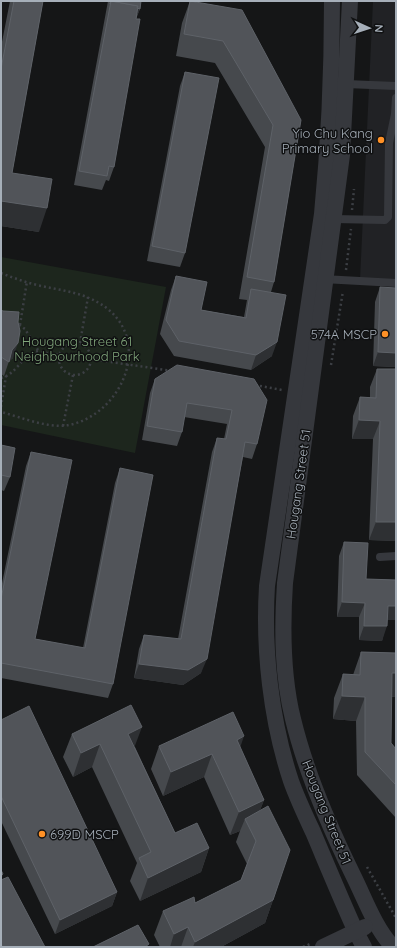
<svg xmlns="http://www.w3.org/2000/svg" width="397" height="948" viewBox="0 0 397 948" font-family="Quicksand,sans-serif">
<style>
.built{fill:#212225}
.green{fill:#1d261d}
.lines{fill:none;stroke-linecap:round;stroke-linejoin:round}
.path{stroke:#3c3f44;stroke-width:2.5;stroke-dasharray:2 3;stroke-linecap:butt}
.lane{stroke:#36383d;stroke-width:8}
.street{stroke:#36383d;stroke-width:16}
.wall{fill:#46494d}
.shaded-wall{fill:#2e3033}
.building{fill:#515459;stroke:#5e6268}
.poi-dot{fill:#ff9126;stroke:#101112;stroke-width:1.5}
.labels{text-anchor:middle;stroke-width:3;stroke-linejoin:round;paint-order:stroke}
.poi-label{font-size:13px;fill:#a6afb9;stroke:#101112;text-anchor:end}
.park-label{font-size:13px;fill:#80a67b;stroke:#101112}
.street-label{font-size:13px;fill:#a6afb9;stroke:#101112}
</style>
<rect width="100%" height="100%" fill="#151617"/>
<polygon class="built" points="373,1 396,1 396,281 360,280"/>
<polygon class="green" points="1,257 166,287 135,453 1,425"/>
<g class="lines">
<g class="path">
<polyline points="352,210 354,189"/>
<polyline points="346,270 351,229"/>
<path d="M 1,273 C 11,277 22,281 33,284 C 60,291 86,291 109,310 C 152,347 119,415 69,425 C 48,429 21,417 1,412"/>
<polyline points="15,322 25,329 38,350"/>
<polyline points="20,325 27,281"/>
<polyline points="80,343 88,297"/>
<circle cx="75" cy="359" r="16"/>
<polyline points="91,359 172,371"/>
<polyline points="331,365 343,291"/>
<path d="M 1,378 C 15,375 22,357 35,351 L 59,355"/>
<polyline points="255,385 282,390"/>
<polyline points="1,407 6,376"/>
<polyline points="63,426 73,375"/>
<polyline points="367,867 396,918"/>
<polyline points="303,947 310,944"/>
</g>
<g class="lane">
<polyline points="346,84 396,86"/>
<polyline points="334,219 385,220 388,217 389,143 395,114 396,98"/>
<polyline points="323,279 396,283"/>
<polyline points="380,557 396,556"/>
</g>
<g class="street">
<path d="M 332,1 C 332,72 329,143 322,214 L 267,586 C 263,649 271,721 291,781 C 297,798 305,815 313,832 C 327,865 341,899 356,932 L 364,947"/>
<path d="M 350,1 L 342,155 L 285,583 C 282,629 282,675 293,719 C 306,773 329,826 353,875 C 365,899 375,928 393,947"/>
<polyline points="323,947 365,927"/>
</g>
</g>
<g class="wall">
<polygon points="10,1 43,1 12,173 39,232 1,226 1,47"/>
<polygon points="108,1 141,1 140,9 136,19 114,167 109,181 106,180 102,190 74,185"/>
<polygon points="190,1 301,120 274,282 271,292 272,356 251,370 174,356 160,334 171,290 176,276 201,310 244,317 247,300 239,299 265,147 215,63 176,56 182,23"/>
<polygon points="185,72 185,253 180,267 147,261 180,86"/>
<polygon points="380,287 396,367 373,366 375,302"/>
<polygon points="1,310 13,358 9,361 4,376 1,374"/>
<polygon points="377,369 396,369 396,541 369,540 373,439 352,439 353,416 360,397 370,398 370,387"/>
<polygon points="155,379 254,379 257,444 252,459 243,457 201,673 183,685 134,678 139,649 144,635 178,639 212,452 217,438 224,439 227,424 184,417 182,432 177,446 142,440 150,393"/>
<polygon points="1,445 10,477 4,491 1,490"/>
<polygon points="31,452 35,639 83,648 115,483 120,468 113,684 108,698 1,678 1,588 26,466"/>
<polygon points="344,542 366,579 396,580 396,620 387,620 382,641 359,640 359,617 337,617 339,556"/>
<polygon points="361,652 396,653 396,697 391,697 391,743 396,749 396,818 357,775 356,721 333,719 334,698 343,674 353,675"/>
<polygon points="1,720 117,892 112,906 55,934 1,821"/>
<polygon points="72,734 135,747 175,833 209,848 201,872 140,901 130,881 137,863 92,767 73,777 63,757"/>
<polygon points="159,746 240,748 264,800 260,810 273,900 265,923 221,947 160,947 154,935 163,911 195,903 241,880 247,864 236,842 240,831 230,835 204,777 163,796 151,769"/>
</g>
<g class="shaded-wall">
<polygon points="111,4 140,9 135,20"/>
<polygon points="1,201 47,208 39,232 1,226"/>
<polygon points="277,342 272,356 251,370 256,355"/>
<polygon points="18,343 13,358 9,362 12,350"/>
<polygon points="378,352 396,353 396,367 373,366"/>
<polygon points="359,420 380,421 373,439 352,439"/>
<polygon points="376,522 396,522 396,541 369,540"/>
<polygon points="342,602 365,603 359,617 337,617"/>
<polygon points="388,606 396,606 396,620 383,620"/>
<polygon points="364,626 387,626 382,641 359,640"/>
<polygon points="207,659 201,673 183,685 134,678 139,664"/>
<polygon points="392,673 396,673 396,697 383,696"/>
<polygon points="342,696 365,697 356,721 333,719"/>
<polygon points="142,727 133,751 128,734"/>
<polygon points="244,736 236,760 237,740"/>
<polygon points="100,744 92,767 73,777 81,753"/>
<polygon points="212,754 204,777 163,796 171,772"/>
<polygon points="264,800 255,824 245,819 240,831 230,835 239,812"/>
<polygon points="209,848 201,872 140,901 148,878"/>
<polygon points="3,874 1,881 1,876"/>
<polygon points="117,892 112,906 55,934 60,920"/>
<polygon points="273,900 265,923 221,947 193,947 195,942"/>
<polygon points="188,927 181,947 170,947 174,934"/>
</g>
<g class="building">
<polygon points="14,1 43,1 12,173 52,179 47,208 1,201 1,69"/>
<polygon points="111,1 138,6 136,19 140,19 114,167 109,166 107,176 79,171"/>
<polygon points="111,1 141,1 140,9 137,8 138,6 111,1 110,4"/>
<polygon points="190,1 242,10 301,120 274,282 247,277 273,125 223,41 184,34"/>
<polygon points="185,72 219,78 185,253 152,246"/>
<polygon points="176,276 207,282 201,310 246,318 251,289 286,295 277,342 256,355 179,341 166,320"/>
<polygon points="380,287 396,288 396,353 378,352"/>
<polygon points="1,310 3,311 19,312 18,322 20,331 18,343 12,350 9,362 1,357"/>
<polygon points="177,365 254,379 267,400 257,444 245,442 207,659 188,670 139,664 144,635 181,639 217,438 226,439 232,410 187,403 182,432 147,426 155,379"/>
<polygon points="377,369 396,369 396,522 376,522 380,421 359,420 360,397 376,398"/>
<polygon points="1,445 15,448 10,477 1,475"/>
<polygon points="31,452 72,460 35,639 85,648 120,468 153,475 113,684 1,663 1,599"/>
<polygon points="344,542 368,543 366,579 396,580 396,606 388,606 387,626 364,626 365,603 342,602"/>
<polygon points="361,652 396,653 396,673 392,673 391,743 396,749 396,785 365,752 365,697 342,696 343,674 360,675"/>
<polygon points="131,705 142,727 128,734 175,833 197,823 209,848 148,878 139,858 151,852 100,744 81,753 72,734"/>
<polygon points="29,706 117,892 60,920 1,796 1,720"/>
<polygon points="233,712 244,736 237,740 264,800 239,812 212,754 171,772 159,746"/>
<polygon points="268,806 290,850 273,900 195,942 188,927 174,934 163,911 194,897 195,903 241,880 256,841 245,819"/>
<polygon points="1,870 3,874 1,876"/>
<polygon points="8,877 45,947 3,947 1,944 1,880"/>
<polygon points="138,925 149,944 145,947 93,947"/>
</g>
<g class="poi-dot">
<circle cx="381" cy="140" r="4"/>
<circle cx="385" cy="334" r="4"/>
<circle cx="42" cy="834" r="4"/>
</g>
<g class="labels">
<g class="poi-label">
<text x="373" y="138">Yio Chu Kang<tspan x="373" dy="15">Primary School</tspan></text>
<text x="377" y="339">574A MSCP</text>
<text x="50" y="839" text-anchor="start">699D MSCP</text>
</g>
<g class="park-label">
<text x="77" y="346">Hougang Street 61<tspan x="77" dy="15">Neighbourhood Park</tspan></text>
</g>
<g class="street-label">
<text transform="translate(298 484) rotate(-82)" y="5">Hougang Street 51</text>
<text transform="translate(327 812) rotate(68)" y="5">Hougang Street 51</text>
</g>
</g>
<rect width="397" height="948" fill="none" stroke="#a6afb9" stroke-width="4"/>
<g transform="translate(369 28) rotate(93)" stroke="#101112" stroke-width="3" paint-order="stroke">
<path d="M0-3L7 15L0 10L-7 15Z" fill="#a6afb9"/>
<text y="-6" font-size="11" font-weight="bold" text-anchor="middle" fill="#a6afb9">N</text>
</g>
</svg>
